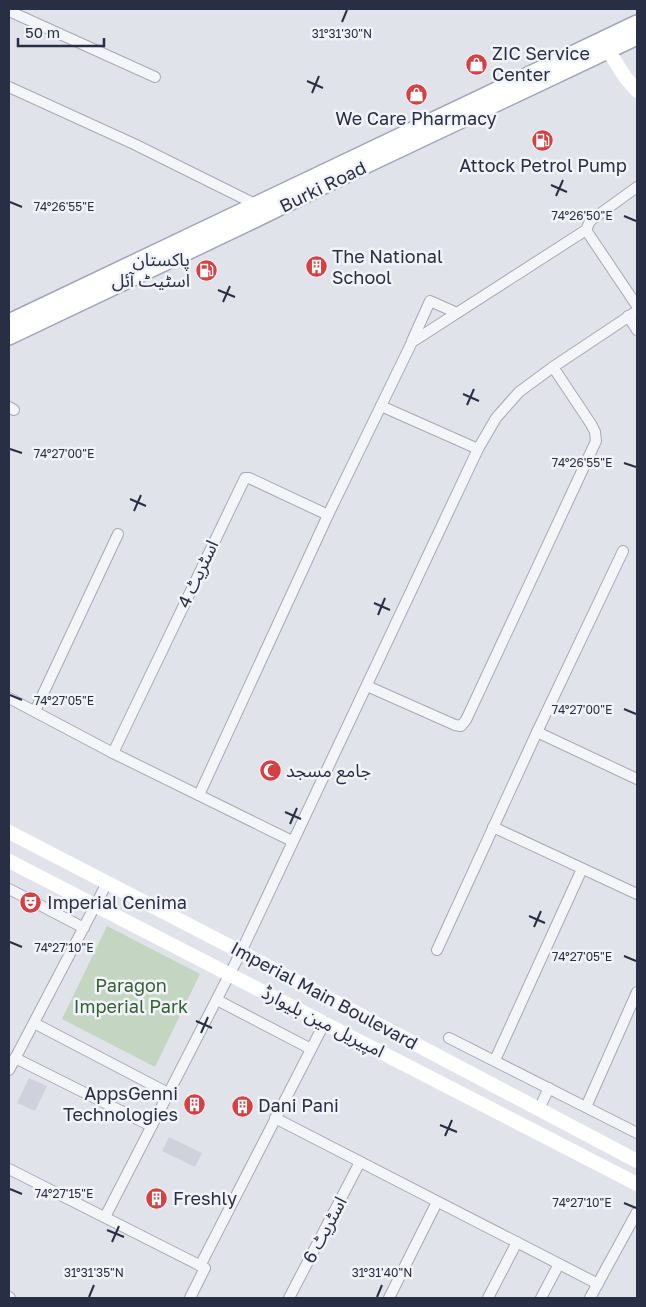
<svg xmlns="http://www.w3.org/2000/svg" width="646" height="1307" viewBox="0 0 646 1307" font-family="'Golos Text','Noto Sans Arabic',sans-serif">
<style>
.built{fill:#cfd2dc}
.park{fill:#c4d5c2}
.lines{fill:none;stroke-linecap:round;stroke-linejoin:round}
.street-casing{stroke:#a6a9b5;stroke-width:12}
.primary-casing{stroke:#a0a6b7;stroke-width:18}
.street{stroke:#f4f5f8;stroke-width:10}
.secondary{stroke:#fff;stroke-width:14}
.primary{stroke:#fff;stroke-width:15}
.ticks{fill:none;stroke:#282e43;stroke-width:2}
.labels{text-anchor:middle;stroke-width:5;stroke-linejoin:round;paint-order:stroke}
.poi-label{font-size:18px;fill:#282e43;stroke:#f1f3f8;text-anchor:start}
.street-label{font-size:18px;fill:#282e43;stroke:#f1f3f8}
.park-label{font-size:18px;fill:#375f35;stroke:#f1f3f8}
.ticks-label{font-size:12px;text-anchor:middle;fill:#282e43;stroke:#f1f3f8;stroke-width:5;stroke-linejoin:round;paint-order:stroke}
</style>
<rect width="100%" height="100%" fill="#e1e3ea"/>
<g class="built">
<polygon points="29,1078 47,1086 35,1111 17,1103"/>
<polygon points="169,1137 202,1153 195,1167 162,1151"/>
</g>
<polygon class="park" points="107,926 200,974 155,1067 62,1019"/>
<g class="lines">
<defs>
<g id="street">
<polyline points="9,11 155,77"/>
<polyline points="9,87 134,144 255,204"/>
<polyline points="586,230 637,306"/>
<polyline points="628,316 637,330"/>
<polyline points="412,341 430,301 457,313"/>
<polyline points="381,406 478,449"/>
<polyline points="9,407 14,410"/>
<polyline points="367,686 455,725 461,726 466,720 596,441 595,432 591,424 553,367"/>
<polyline points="9,698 113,753 292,841"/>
<polyline points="35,711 118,534"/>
<polyline points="537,732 637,779"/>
<polyline points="113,753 245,478 249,478 328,515"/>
<polyline points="199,795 328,515 412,342 586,230 590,221 637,187"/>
<polyline points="493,827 637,894"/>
<polyline points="9,889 84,928"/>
<polyline points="437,950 537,732 623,551"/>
<polyline points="217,1000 311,1049"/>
<polyline points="34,1023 168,1093"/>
<polyline points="449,1038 637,1133"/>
<polyline points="15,1058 151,1126"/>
<polyline points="495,1060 582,869"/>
<polyline points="9,1070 107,883"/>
<polyline points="586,1107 637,992"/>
<polyline points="539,1109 549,1088"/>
<polyline points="275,1118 598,1284"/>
<polyline points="9,1169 205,1268 190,1298"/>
<polyline points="105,1217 241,952 478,449 496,418 519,392 553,367 637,311"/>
<polyline points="200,1266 325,1022"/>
<polyline points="9,1297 10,1298"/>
<polyline points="289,1298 360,1162"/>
<polyline points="389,1298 437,1202"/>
<polyline points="488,1298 517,1242"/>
<polyline points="541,1298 559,1264"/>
<polyline points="590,1298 637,1212"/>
</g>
<g id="primary">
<polyline points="9,322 637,23"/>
<polyline points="9,337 244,225 371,163 637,37"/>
</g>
</defs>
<use href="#street" class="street-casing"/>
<use href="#primary" class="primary-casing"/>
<use href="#street" class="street"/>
<g class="secondary">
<polyline points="603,42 625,77 637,91"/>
<polyline points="9,832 241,952 637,1161"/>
<polyline points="9,861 637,1184"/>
</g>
<use href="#primary" class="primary"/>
</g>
<path class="ticks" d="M 342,22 L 347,10M 307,81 L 323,88M 312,93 L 319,76M 551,185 L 567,192M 556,196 L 563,180M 10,202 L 22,207M 624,216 L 636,221M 218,290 L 235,297M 223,302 L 230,286M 463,394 L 479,401M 467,405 L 474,389M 10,449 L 22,453M 624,463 L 636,467M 130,499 L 146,506M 134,511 L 141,495M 374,603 L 390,610M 378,615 L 385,598M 10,695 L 22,700M 624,709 L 636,714M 285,812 L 301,819M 290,824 L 297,808M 529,916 L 545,923M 534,927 L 541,911M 10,942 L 22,947M 624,956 L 636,961M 196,1021 L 212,1028M 201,1033 L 208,1017M 440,1125 L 457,1132M 445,1136 L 452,1120M 10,1189 L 22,1194M 624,1203 L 636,1208M 107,1230 L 124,1237M 112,1242 L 119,1226M 89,1297 L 94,1285M 377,1297 L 382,1285"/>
<defs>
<symbol id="shop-disc" viewBox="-11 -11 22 22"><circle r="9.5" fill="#d54043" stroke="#f1f3f8"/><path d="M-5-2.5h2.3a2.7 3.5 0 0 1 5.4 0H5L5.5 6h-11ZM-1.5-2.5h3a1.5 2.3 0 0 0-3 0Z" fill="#fff"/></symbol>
<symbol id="fuel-disc" viewBox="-11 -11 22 22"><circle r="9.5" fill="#d54043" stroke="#f1f3f8"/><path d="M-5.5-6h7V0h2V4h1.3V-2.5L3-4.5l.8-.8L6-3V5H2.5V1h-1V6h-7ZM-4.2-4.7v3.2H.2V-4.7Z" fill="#fff"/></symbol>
<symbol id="building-disc" viewBox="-11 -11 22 22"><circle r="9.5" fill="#d54043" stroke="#f1f3f8"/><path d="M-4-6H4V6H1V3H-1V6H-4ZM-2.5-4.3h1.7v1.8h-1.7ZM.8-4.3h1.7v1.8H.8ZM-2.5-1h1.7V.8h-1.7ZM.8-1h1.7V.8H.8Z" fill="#fff"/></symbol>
<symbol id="mosque-disc" viewBox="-11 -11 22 22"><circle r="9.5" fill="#d54043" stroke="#f1f3f8"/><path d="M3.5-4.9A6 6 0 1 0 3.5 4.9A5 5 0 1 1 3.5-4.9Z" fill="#fff"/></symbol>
<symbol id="theatre-disc" viewBox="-11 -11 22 22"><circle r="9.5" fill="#d54043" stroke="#f1f3f8"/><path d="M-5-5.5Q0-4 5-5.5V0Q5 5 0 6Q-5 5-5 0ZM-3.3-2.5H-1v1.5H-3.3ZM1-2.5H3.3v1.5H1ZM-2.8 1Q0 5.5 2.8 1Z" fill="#fff"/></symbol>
</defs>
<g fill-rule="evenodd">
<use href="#shop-disc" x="464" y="52" width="25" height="25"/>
<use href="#shop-disc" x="404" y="82" width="25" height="25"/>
<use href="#fuel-disc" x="530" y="128" width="25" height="25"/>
<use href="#building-disc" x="304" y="254" width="25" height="25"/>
<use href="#fuel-disc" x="194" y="258" width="25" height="25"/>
<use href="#mosque-disc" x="258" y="758" width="25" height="25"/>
<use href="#theatre-disc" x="18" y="890" width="25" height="25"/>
<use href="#building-disc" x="182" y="1092" width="25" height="25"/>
<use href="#building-disc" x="230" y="1094" width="25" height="25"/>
<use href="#building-disc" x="144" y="1186" width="25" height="25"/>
</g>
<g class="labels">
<g class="poi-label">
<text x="492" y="60">ZIC Service<tspan x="492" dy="21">Center</tspan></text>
<text x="416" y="125" text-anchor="middle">We Care Pharmacy</text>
<text x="543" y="172" text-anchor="middle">Attock Petrol Pump</text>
<text x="332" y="263">The National<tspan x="332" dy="21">School</tspan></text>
<text x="190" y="266" text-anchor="end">پاکستان<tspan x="190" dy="21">اسٹیٹ آئل</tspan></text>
<text x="286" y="777">جامع مسجد</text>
<text x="47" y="909">Imperial Cenima</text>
<text x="178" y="1100" text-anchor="end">AppsGenni<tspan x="178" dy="21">Technologies</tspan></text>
<text x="258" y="1112">Dani Pani</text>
<text x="173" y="1205">Freshly</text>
</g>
<g class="street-label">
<text transform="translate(323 187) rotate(-26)" y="6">Burki Road</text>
<text transform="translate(198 574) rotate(-65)" y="6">اسٹریٹ 4</text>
<text transform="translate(324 996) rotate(28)" y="6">Imperial Main Boulevard</text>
<text transform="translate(323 1022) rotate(27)" y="6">امپیریل مین بلیوارڈ</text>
<text transform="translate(325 1230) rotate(-62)" y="6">اسٹریٹ 6</text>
</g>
<g class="park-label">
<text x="131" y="992">Paragon<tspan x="131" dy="21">Imperial Park</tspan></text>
</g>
</g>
<g class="ticks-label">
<text x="342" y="38">31°31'30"N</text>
<text x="64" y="211">74°26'55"E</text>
<text x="582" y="220">74°26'50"E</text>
<text x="64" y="458">74°27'00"E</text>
<text x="582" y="467">74°26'55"E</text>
<text x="64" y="705">74°27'05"E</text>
<text x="582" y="714">74°27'00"E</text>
<text x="64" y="952">74°27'10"E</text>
<text x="582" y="961">74°27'05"E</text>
<text x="64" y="1198">74°27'15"E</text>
<text x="582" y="1207">74°27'10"E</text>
<text x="94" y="1277">31°31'35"N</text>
<text x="382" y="1277">31°31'40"N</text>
</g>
<rect width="646" height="1307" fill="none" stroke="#282e43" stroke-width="20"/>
<path d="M18 38v8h86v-8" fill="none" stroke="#282e43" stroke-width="2.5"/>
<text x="25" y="38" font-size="15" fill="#282e43" stroke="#f1f3f8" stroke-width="4" paint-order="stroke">50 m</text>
</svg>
